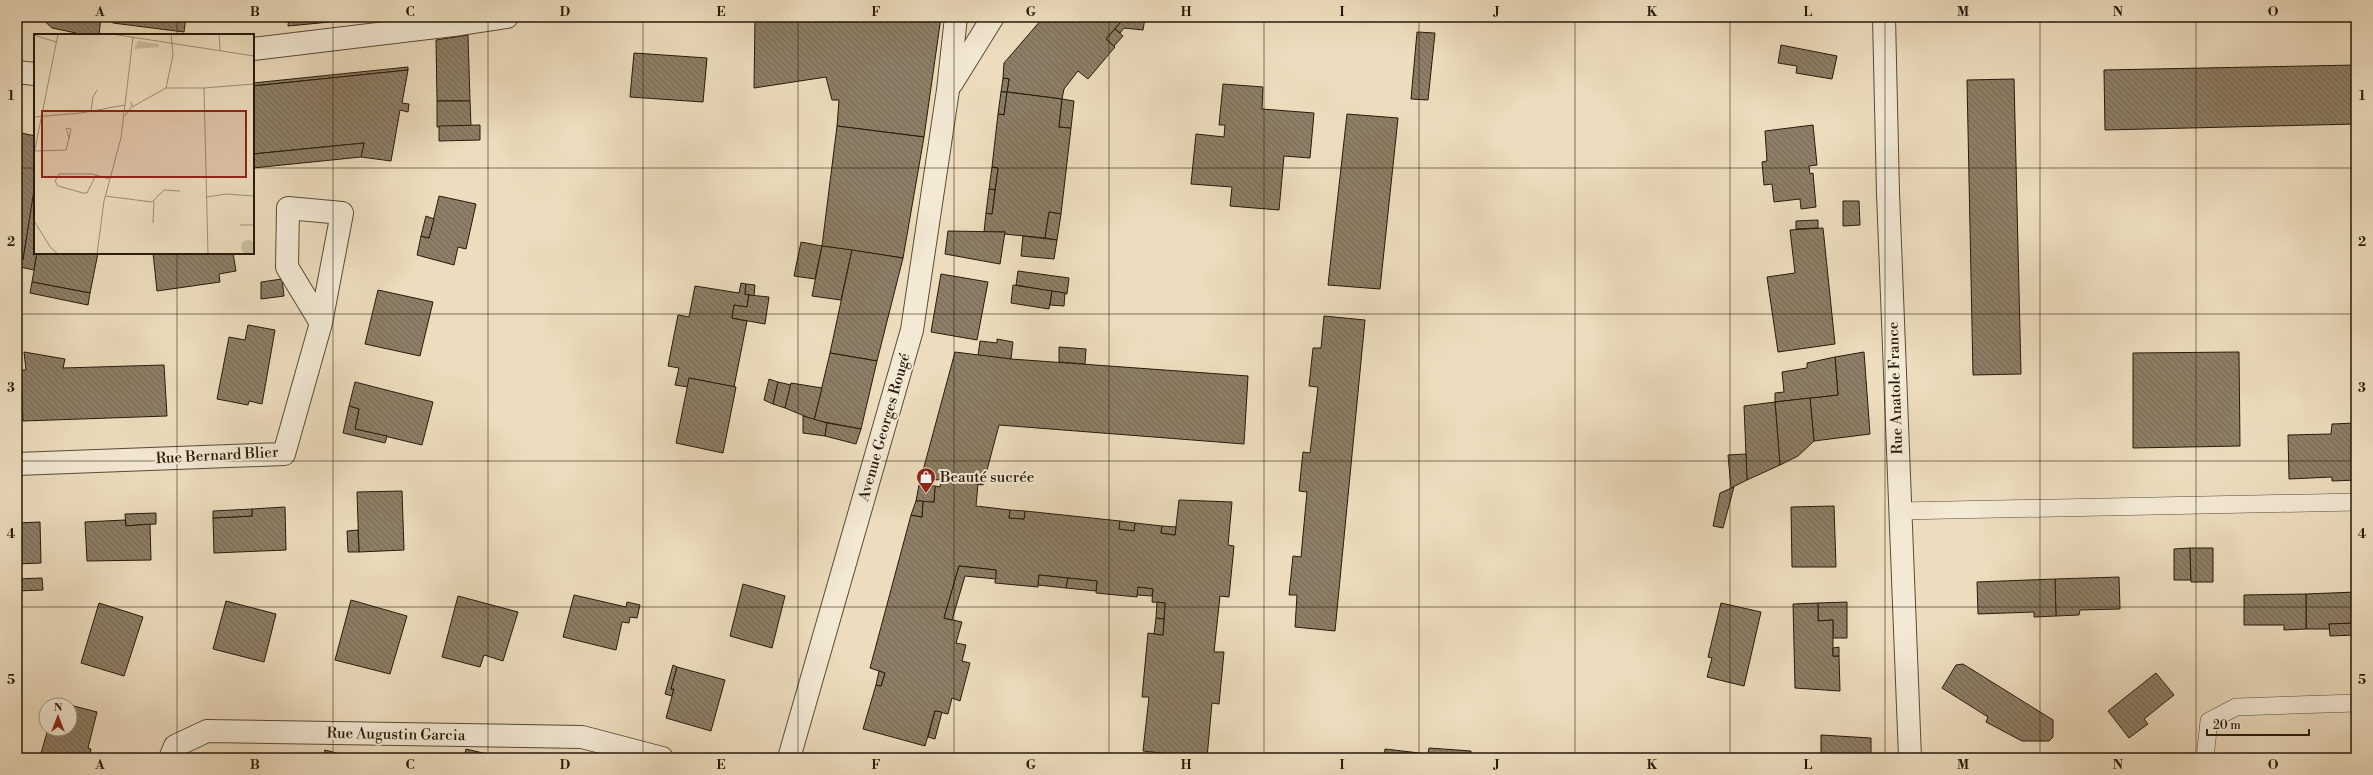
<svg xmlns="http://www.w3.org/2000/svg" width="2373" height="775" viewBox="0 0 2373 775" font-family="'Libre Bodoni',serif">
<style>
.building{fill:url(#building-back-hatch);stroke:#261a09}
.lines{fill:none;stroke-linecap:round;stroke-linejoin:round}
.service-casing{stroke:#584b36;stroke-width:18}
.minor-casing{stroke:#584b36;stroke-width:24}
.tertiary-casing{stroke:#584b36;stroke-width:24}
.service{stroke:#f3e9d5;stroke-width:17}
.minor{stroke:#f3e9d5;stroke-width:22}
.tertiary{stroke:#f3e9d5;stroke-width:22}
.grid{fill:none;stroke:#261a09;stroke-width:1;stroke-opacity:0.55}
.labels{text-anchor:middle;stroke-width:4;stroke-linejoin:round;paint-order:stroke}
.street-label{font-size:15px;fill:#261a09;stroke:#f3e9d5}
.poi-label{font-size:15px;fill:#261a09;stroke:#f3e9d5;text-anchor:start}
.inset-road{fill:none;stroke:#9d8f76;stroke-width:1}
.view{fill:#8f2418;fill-opacity:0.15;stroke:#8f2418;stroke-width:2}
.inset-edge{fill:none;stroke:#261a09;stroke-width:2}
.neatline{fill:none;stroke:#261a09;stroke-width:1.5}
.grid-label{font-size:13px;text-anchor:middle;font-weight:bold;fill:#261a09}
</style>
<defs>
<pattern id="building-back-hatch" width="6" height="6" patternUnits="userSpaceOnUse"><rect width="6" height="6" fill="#8d7f67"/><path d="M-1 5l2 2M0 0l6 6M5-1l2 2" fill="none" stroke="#736753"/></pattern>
</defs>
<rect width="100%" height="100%" fill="#edddbe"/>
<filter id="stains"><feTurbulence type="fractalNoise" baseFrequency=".005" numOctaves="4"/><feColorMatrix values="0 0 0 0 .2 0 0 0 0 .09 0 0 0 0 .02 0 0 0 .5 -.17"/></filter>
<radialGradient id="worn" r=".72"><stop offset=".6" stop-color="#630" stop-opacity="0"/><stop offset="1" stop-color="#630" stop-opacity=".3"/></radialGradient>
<g class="building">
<polygon points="40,17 101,17 99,35 76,35 76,33 52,28"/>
<polygon points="186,17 184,32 113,23 108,18"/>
<polygon points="289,17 331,17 330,22 288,26"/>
<polygon points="755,17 941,17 924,137 837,126 839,100 832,100 826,77 754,88"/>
<polygon points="1050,17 1125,17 1106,39 1115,47 1088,79 1078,71 1064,89 1062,99 1007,92 1009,79 1003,78 1004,63 1042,19 1046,22"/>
<polygon points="1125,17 1145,18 1143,30 1124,28 1120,33 1115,29"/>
<polygon points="1815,17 1845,17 1845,19 1815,20"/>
<polygon points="1115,29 1123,36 1114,46 1106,39"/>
<polygon points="1417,32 1435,33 1428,100 1411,99"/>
<polygon points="468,35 470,101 437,101 436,40"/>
<polygon points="1781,45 1837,56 1832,79 1796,73 1797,66 1778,63"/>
<polygon points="634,53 707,58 703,102 630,97"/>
<polygon points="2356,65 2356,124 2105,130 2104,70"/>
<polygon points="408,67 408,70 253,86 253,83"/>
<polygon points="408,70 402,103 409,104 408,112 400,110 391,161 361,157 364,143 253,154 253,86"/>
<polygon points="1003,78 1009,79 1007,92 1001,92"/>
<polygon points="2014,79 2021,374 1973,375 1967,80"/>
<polygon points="1223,84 1263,87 1262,109 1314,113 1310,158 1284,156 1279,210 1230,206 1232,187 1191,184 1196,134 1224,137 1225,125 1219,125"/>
<polygon points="1001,92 1007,92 1004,115 998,114"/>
<polygon points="1007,92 1062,99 1059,127 1071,128 1061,214 1049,212 1045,238 1004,234 1005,232 984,232 986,213 992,214 998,168 992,167 998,114 1004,115"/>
<polygon points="1062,99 1074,101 1071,128 1059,127"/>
<polygon points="437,101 470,101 471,126 437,127"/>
<polygon points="1347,114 1398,118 1380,289 1328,285"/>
<polygon points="480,125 480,140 439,141 439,126"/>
<polygon points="1813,125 1817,165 1809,166 1810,174 1813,173 1816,207 1801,209 1800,199 1774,202 1772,184 1764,185 1762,162 1767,161 1765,131"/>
<polygon points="837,126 924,137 903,258 822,246"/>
<polygon points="17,132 35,136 35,190 23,260 21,259 17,281"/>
<polygon points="364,143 361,157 253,168 253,154"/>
<polygon points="992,167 998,168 995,190 989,189"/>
<polygon points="989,189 995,190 992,214 986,213"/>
<polygon points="34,190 35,253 37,253 34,270 20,267 21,259 23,260"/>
<polygon points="439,196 476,204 466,249 458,247 454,265 417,255 421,236 429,238"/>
<polygon points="1843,201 1859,201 1860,225 1843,226"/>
<polygon points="1049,212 1061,214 1057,240 1045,238"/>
<polygon points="426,216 434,219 429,238 421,236"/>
<polygon points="1818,220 1818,228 1796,229 1796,221"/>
<polygon points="1823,228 1835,344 1778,352 1767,277 1795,273 1790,230"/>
<polygon points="948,231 1005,232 1000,264 945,254"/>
<polygon points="1023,236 1057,240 1054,259 1021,256"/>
<polygon points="801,242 822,246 815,279 794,276"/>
<polygon points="822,246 852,250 841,300 812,296"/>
<polygon points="852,250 903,258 877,361 830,353"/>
<polygon points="37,253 98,253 90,293 32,282"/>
<polygon points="153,253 233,253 236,271 219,274 220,282 157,291"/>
<polygon points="1018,271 1069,278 1067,294 1016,285"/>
<polygon points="941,274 988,282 977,340 931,332"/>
<polygon points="282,279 284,296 261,299 261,282"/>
<polygon points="32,282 90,293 88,305 30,293"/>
<polygon points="741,283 746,284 745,294 749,295 747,307 734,305 732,318 747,321 734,387 689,378 688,387 675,385 679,368 668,366 678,315 689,317 695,286 739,293"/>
<polygon points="746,284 755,285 754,296 745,294"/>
<polygon points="1013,285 1052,291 1049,309 1011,303"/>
<polygon points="378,290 433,302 420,356 365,344"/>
<polygon points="1052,291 1065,293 1064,306 1050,305"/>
<polygon points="749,295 769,297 765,324 732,318 734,305 747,307"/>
<polygon points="1324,316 1365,320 1335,631 1295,627 1297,595 1289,595 1293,556 1301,557 1307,492 1299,491 1303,452 1310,453 1318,387 1309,386 1313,348 1321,348"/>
<polygon points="248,325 275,330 262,404 249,401 248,405 217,399 229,337 245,340"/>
<polygon points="997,339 1013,342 1011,359 978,356 980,341 997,343"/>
<polygon points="1059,347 1086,349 1085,364 1059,362"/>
<polygon points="24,352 65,359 63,368 164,365 167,416 23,421 21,370 26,370"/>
<polygon points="955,352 1011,359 1248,376 1244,444 999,425 983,485 921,478"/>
<polygon points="1864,352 1870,434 1814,441 1810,398 1838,395 1835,357"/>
<polygon points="2239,352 2240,446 2133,448 2133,353"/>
<polygon points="830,353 877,361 861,429 814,420"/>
<polygon points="1835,357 1838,395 1775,402 1775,393 1784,392 1782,372 1807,368 1807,363"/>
<polygon points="689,378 736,387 723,453 676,443"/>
<polygon points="769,379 778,382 773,404 764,400"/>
<polygon points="355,382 433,402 422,445 355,429 359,409 349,406"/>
<polygon points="778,382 791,385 785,408 773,404"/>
<polygon points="791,383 822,388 814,420 785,408"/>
<polygon points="1810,398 1814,441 1798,456 1780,465 1775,402"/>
<polygon points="1775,402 1780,465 1747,480 1744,406"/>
<polygon points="349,406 359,409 355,429 387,436 385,443 343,433"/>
<polygon points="803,416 827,423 825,436 803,433"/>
<polygon points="827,423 861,429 856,444 825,436"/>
<polygon points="2356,423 2356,480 2332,481 2332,477 2289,479 2288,435 2331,434 2332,424"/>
<polygon points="1746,454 1747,480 1731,488 1728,455"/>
<polygon points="941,480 978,484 976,506 1010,510 1009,518 1024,519 1025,511 1120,521 1119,529 1134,531 1135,523 1162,526 1161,533 1175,535 1179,500 1232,502 1228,545 1234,546 1229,597 1220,596 1214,652 1224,652 1219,704 1212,703 1207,758 1143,751 1149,697 1142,697 1148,633 1163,635 1165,603 1152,602 1153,589 1138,587 1137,597 1096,593 1097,581 1039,575 1038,587 995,583 996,570 959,566 944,618 962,622 956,643 966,645 962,661 970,663 960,701 952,698 948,714 935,711 925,746 863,729 876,685 881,686 885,673 870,668 911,515 922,517 923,501 934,502 935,486 940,487"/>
<polygon points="919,485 935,486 934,502 916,501"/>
<polygon points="1734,487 1723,528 1713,526 1720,493"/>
<polygon points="402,491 404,550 359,552 357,492"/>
<polygon points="916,501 923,501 922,517 911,515"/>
<polygon points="1834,506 1836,567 1792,567 1791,507"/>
<polygon points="285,507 286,550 214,553 213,518 252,516 252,509"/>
<polygon points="252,509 252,516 213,518 213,511"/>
<polygon points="1010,510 1025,511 1024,519 1009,518"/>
<polygon points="156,513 156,524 126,526 125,514"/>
<polygon points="125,520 126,526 150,524 151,560 87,561 85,522"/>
<polygon points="1120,521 1135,523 1134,531 1119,529"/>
<polygon points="40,522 41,563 17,564 17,523"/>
<polygon points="1162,526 1176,527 1175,535 1161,533"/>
<polygon points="358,530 359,552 348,552 347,531"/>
<polygon points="2190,548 2191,580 2174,580 2174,549"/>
<polygon points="2190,548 2213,548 2213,582 2191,582"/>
<polygon points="959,566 996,570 996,579 965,576 952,620 944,618"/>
<polygon points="1039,575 1068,578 1066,588 1038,585"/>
<polygon points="2119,577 2120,609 2080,610 2079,615 2056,616 2055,579"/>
<polygon points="42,578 43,590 17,591 17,579"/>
<polygon points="1068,578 1097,581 1096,591 1066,588"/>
<polygon points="2055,579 2056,616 2034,617 2034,612 1978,614 1977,582"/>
<polygon points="743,584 785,596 772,648 730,636"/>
<polygon points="1138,587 1153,589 1152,596 1137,595"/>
<polygon points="2356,592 2356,623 2329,624 2330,629 2306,629 2306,594"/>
<polygon points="2306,594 2306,629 2284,630 2284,625 2244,625 2244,595"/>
<polygon points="574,595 626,607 627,602 640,605 637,618 630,617 629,623 622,622 616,650 563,637"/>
<polygon points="458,596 518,612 503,661 484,655 480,667 442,657"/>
<polygon points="351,600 407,616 390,674 335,660"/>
<polygon points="226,601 276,614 264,662 213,649"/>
<polygon points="1157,602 1165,603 1164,619 1156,618"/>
<polygon points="1847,602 1847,638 1833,638 1833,620 1818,621 1818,603"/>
<polygon points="99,603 143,617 124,676 81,663"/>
<polygon points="1721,603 1761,612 1744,686 1707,677 1712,658 1708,657"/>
<polygon points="1818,603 1818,621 1833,620 1833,656 1839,656 1840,691 1795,688 1793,604"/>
<polygon points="1156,618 1164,619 1163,635 1154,634"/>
<polygon points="2356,623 2356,635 2330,636 2329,624"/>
<polygon points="1839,647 1839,656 1833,656 1833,648"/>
<polygon points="1963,664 2053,720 2053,737 2049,741 2022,741 1986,722 1988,717 1942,688 1956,665"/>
<polygon points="673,665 677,667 671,689 674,689 672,696 665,694"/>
<polygon points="677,667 725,680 711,731 666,718 674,689 671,689"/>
<polygon points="879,671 885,673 881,686 876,685"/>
<polygon points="2156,673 2174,695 2144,719 2148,724 2129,738 2108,711"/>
<polygon points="55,701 70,705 54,705"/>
<polygon points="70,705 97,712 88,748 91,749 89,758 40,757 48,729 70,729"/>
<polygon points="935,711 942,712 935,739 928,737"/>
<polygon points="1821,735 1871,738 1871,758 1821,758"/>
<polygon points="1429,748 1471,751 1471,758 1473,758 1384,758 1385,749 1428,754"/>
<polygon points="466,749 504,758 464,758"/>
<polygon points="325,750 355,758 323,758"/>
</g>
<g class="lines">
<defs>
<g id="service">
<polyline points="1900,511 2356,502"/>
<polyline points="2205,758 2209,721 2236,707 2356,703"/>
</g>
<g id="minor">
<polyline points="1884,17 1888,193 1910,758"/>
<polyline points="253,49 461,24 507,17"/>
<polyline points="17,72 35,74"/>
<polyline points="17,464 284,454 321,323 342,213 288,208 287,267 321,323"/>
<polyline points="170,758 175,746 207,731 582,737 662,758"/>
</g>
<g id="tertiary">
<polyline points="952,83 993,17"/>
<polyline points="789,758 912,330 948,90 956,17"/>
</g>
</defs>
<use href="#service" class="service-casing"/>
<use href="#minor" class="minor-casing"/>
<use href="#tertiary" class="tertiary-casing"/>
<use href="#service" class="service"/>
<use href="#minor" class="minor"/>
<use href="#tertiary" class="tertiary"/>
</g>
<path class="grid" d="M 177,17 L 177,35M 333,17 L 333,758M 488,17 L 488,758M 643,17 L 643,758M 798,17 L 798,758M 954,17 L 954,758M 1109,17 L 1109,758M 1264,17 L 1264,758M 1419,17 L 1419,758M 1575,17 L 1575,758M 1730,17 L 1730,758M 1885,17 L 1885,758M 2040,17 L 2040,758M 2196,17 L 2196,758M 17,168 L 35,168M 253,168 L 2356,168M 177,253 L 177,758M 17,314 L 2356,314M 17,461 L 2356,461M 17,607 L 2356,607"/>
<defs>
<symbol id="shop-pin" viewBox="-11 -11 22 30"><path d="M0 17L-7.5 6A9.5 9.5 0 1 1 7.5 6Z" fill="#8f2418" stroke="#f3e9d5"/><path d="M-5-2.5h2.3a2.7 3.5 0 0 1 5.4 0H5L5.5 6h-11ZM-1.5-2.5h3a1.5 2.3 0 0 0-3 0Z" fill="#fff"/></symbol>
</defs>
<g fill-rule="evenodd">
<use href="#shop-pin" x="915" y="466" width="22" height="30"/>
</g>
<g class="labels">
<g class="street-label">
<text transform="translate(1895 388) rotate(-92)" y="5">Rue Anatole France</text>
<text transform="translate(884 427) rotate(-74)" y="5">Avenue Georges Rougé</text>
<text transform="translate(217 455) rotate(-3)" y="5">Rue Bernard Blier</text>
<text transform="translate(396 734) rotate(1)" y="5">Rue Augustin Garcia</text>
</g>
<g class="poi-label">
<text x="940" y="482">Beauté sucrée</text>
</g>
</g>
<g transform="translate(34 34)">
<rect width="220" height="220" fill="#edddbe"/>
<path d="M 104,7 L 125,10 L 125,13 L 100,15 Z" fill="#cbbc9f"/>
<path d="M207 213a7 7 0 1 1 14 0a7 7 0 1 1-14 0Z" fill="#cbbc9f"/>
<path class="inset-road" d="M 78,0 L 220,22M 185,0 L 186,16M 0,1 L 22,8M 132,54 L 170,54 L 220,50M 170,54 L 174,220M 98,73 L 132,54 L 139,21 L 137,0M 57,77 L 59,63 L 63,56M 91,82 L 98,72 L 97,68M 0,83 L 47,79 L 91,71M 1,117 L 32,116 L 35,104 L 37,95 L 32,94 L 35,104M 0,120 L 24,0M 62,141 L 53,159 L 49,159 L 24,152 L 21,147 L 25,140 L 58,140 L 62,141 L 75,145M 71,162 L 118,168 L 130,156 L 146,157M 173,163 L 192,160 L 220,162M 0,187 L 17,214 L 24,220M 119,189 L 120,167M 206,191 L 220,191M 63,220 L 70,167 L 87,104 L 99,3"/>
<path class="view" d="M 8,77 L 212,77 L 212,143 L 8,143 Z"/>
<rect width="220" height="220" class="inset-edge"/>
</g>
<rect width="2373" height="775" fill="none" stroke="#edddbe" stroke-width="44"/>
<g transform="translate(58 717)"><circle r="19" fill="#f3e9d5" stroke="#a19683"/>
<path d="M0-3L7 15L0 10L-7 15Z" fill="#8f2418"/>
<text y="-6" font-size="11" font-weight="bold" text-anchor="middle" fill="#261a09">N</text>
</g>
<path d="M2207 729v6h102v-6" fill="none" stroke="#261a09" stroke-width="2"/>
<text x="2213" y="729" font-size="12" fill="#261a09" stroke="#f3e9d5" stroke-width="3" paint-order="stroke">20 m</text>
<rect x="22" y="22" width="2329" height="731" class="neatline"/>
<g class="grid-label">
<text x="100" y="16">A</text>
<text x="255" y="16">B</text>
<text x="410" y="16">C</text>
<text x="565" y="16">D</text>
<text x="721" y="16">E</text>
<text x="876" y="16">F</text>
<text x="1031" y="16">G</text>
<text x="1186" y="16">H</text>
<text x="1342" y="16">I</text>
<text x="1497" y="16">J</text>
<text x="1652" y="16">K</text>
<text x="1808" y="16">L</text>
<text x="1963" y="16">M</text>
<text x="2118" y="16">N</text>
<text x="2273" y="16">O</text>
<text x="11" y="100">1</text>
<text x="2362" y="100">1</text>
<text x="11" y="246">2</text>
<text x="2362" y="246">2</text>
<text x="11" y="392">3</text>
<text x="2362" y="392">3</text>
<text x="11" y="538">4</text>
<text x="2362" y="538">4</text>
<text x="11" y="684">5</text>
<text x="2362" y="684">5</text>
<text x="100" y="769">A</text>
<text x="255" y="769">B</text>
<text x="410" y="769">C</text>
<text x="565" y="769">D</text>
<text x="721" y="769">E</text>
<text x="876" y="769">F</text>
<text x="1031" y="769">G</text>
<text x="1186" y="769">H</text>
<text x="1342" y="769">I</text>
<text x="1497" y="769">J</text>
<text x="1652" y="769">K</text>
<text x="1808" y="769">L</text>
<text x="1963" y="769">M</text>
<text x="2118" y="769">N</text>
<text x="2273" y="769">O</text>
</g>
<rect width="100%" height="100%" filter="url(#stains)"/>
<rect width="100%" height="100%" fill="url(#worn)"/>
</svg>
